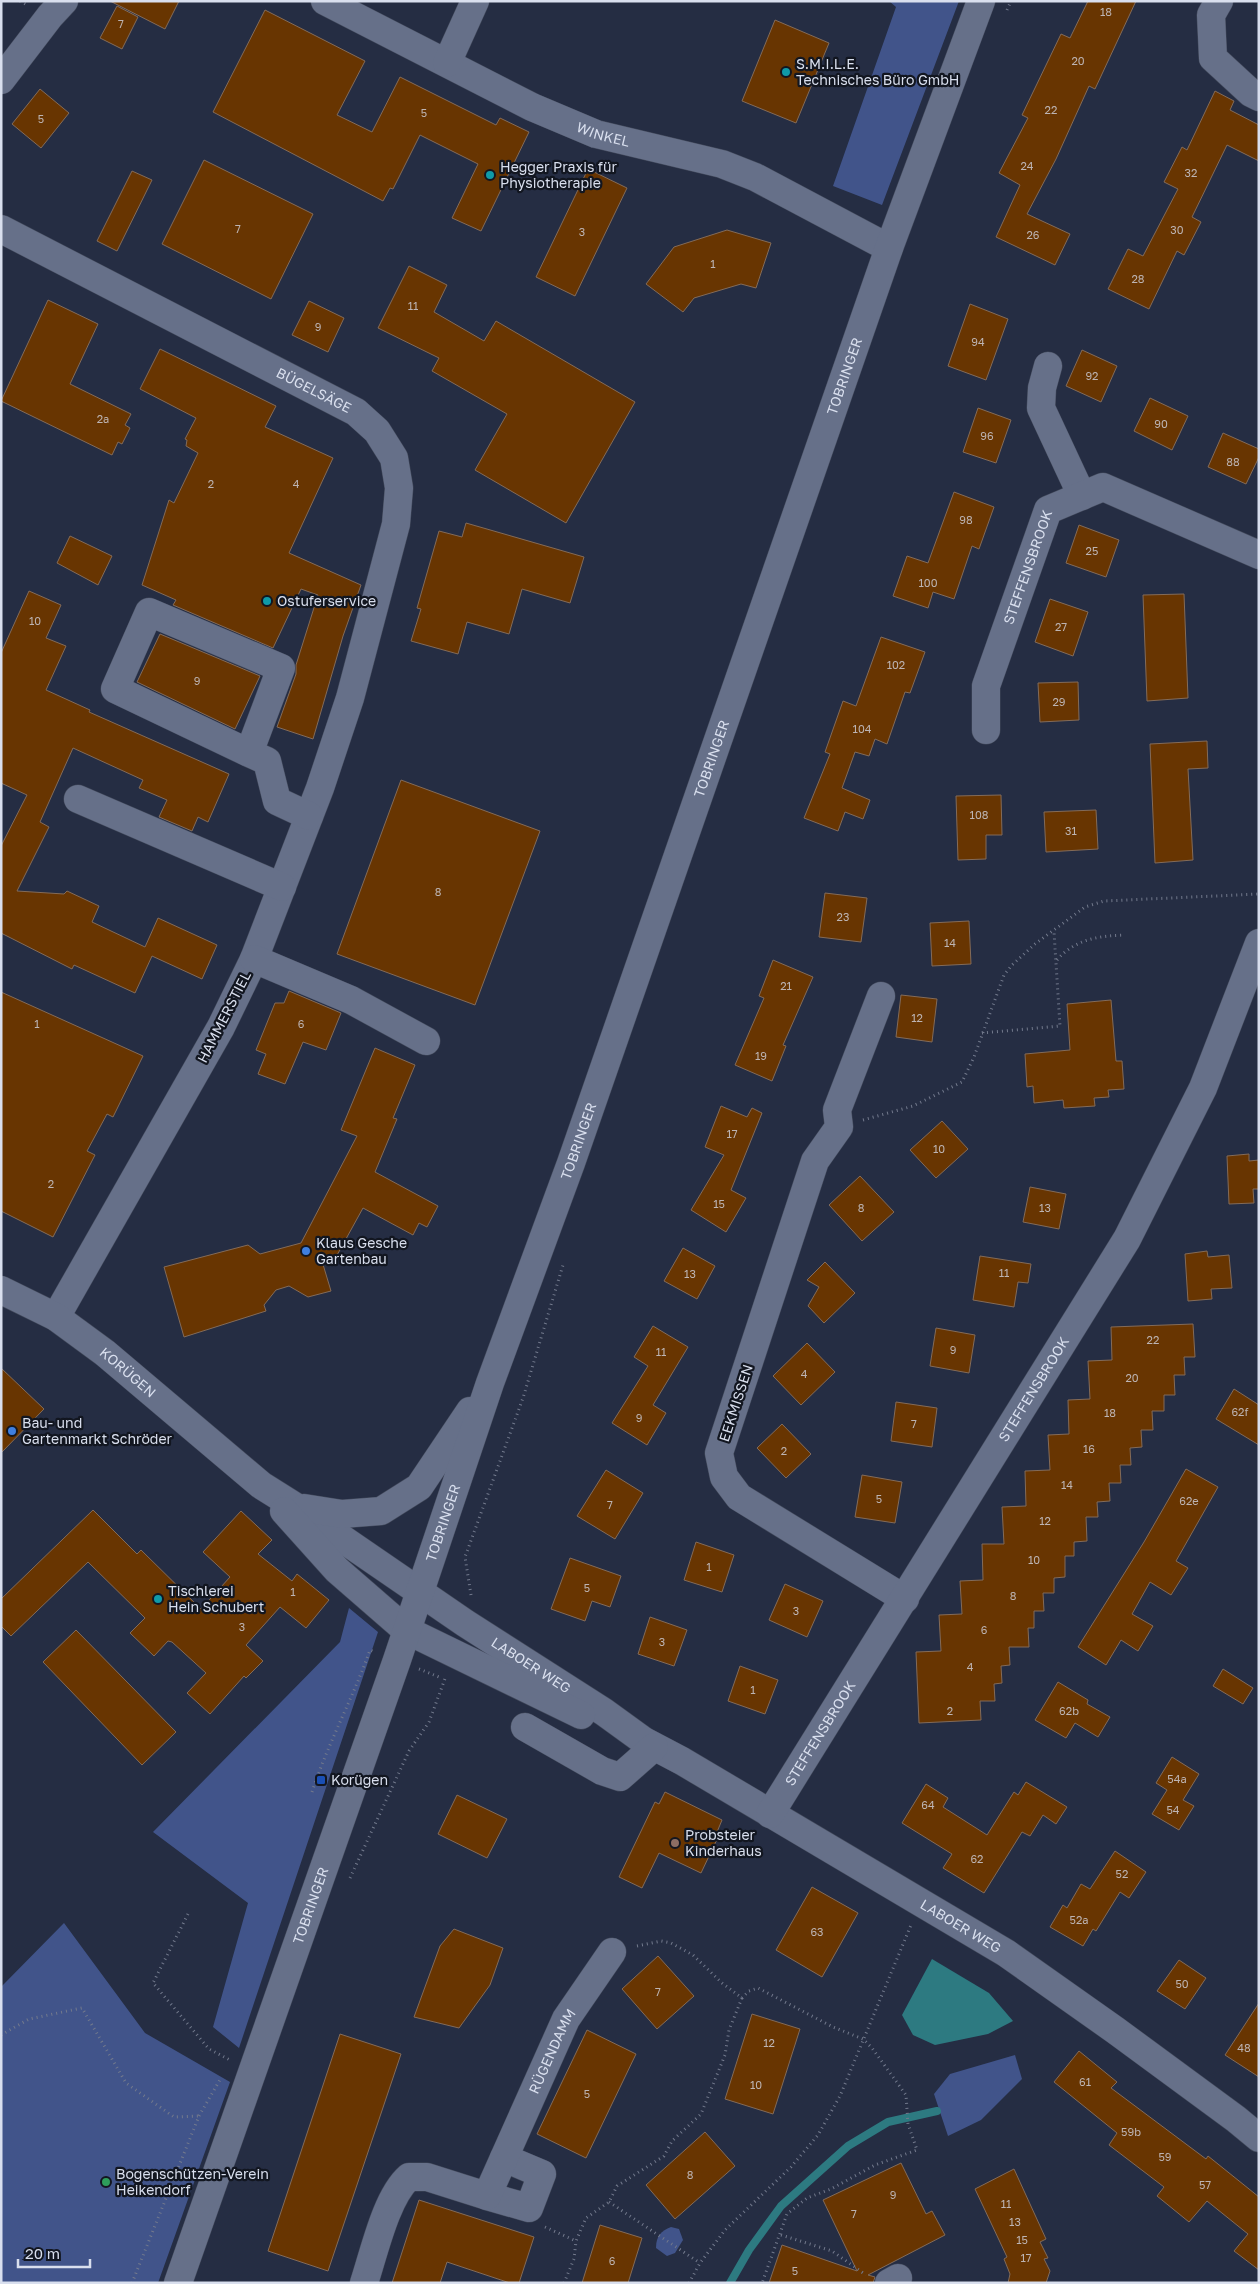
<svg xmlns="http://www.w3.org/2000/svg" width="1260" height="2284" viewBox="0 0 1260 2284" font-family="'Golos Text',sans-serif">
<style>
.green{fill:#41548a}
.water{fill:#2d7a81}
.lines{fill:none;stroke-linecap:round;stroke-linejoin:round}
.stream{stroke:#2d7a81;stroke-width:8}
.building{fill:#683501;stroke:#836b59}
.minor-casing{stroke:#434a5c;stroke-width:29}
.path{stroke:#737a8d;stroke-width:3;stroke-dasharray:1 4;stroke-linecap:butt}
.minor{stroke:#667089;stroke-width:28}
.culture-dot{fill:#0f9aa8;stroke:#121620;stroke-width:2}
.shop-dot{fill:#3f7fe0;stroke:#121620;stroke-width:2}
.transit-dot{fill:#1a4fb4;stroke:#121620;stroke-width:2}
.education-dot{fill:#8d6e63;stroke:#121620;stroke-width:2}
.leisure-dot{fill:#2e9e5b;stroke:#121620;stroke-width:2}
.labels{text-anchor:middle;stroke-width:4.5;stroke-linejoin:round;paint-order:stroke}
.number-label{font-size:11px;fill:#bdb4b3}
.poi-label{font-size:14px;fill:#d9dfee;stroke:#121620;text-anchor:start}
.street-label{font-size:14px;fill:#d9dfee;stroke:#121620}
</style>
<rect width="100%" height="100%" fill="#252d43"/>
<g class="green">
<polygon points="889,1 959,1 882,205 833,186 896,7"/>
<polygon points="349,1608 378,1632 239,2048 213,2027 248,1903 153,1832 340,1642"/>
<polygon points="64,1923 145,2033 230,2082 158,2283 1,2283 1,1987"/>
<polygon points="1015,2055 1022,2079 981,2120 948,2136 934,2094 950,2074"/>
<path d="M 671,2227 L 679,2229 L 683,2240 L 675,2253 L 667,2256 L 656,2248 C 656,2236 661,2231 671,2227 Z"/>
</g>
<polygon class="water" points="932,1959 989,1993 1013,2021 988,2034 935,2045 913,2035 902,2015"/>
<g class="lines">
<polyline class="stream" points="730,2283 749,2250 781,2206 848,2146 888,2122 937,2111"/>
</g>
<g class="building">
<polygon points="110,1 179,1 165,29"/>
<polygon points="1088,1 1136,1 1095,89 1089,86 1056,159 1027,214 1070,234 1055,265 996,237 1020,185 999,173 1028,118 1022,115 1061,34 1070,38"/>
<polygon points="117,6 138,17 122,49 100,38"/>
<polygon points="265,10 365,61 337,115 372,132 400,77 496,125 500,118 529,132 481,231 452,218 478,164 420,135 393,189 390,188 383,201 213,112"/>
<polygon points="775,20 829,43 796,123 742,101"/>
<polygon points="40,89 69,113 41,148 12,124"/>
<polygon points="1215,91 1234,101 1230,110 1259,125 1259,161 1227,145 1192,217 1201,222 1184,255 1177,251 1149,309 1108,289 1128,249 1143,256 1178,189 1164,182 1182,147 1187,150"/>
<polygon points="204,160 313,214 271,299 162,244"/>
<polygon points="588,169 627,188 575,296 536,277"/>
<polygon points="132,171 152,180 117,251 97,241"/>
<polygon points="727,230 771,243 756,288 741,284 694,298 683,312 646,284 674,247"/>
<polygon points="409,266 447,285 434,312 484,341 496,321 635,402 566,523 475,470 507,414 432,371 439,358 378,328"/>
<polygon points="48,300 98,324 70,384 131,414 125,425 130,428 122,444 118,442 112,455 1,401"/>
<polygon points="309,301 344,318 328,352 292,335"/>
<polygon points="970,304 1008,319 986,380 948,366"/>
<polygon points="160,349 276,406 265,427 333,458 289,553 361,585 343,636 313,739 277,727 296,674 296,665 318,595 301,589 273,648 173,605 176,600 142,585 169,500 174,503 198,453 186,446 187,440 185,439 196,418 140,389"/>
<polygon points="1082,350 1117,366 1101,402 1066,386"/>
<polygon points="1150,398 1188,416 1172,450 1134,431"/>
<polygon points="978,408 1011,420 996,463 963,452"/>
<polygon points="1223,433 1259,449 1259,457 1246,484 1208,467"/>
<polygon points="954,492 994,507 979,549 972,546 954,599 933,592 928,608 893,596 907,556 928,563"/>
<polygon points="466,523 584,557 570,603 522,589 509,634 467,622 458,654 411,641 421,609 417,608 439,531 462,537"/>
<polygon points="1079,525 1119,540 1106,577 1066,563"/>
<polygon points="70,536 112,556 98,585 57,563"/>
<polygon points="29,591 61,605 46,638 66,646 46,690 90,710 89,712 229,774 208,822 198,817 192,831 159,817 167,800 139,788 143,780 73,748 40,822 49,827 17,891 64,894 67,891 99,906 92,922 145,947 158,918 217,945 202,979 152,956 135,993 74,965 72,969 1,933 1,846 27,795 1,783 1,653"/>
<polygon points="1184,594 1188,698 1147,701 1143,595"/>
<polygon points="1050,599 1088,612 1073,656 1035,642"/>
<polygon points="160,634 260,676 235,729 137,682"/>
<polygon points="881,637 925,652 910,693 905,692 887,744 875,739 869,756 855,752 842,788 870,800 863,819 845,812 838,831 804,818 830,754 825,752 843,701 856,706"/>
<polygon points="1078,682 1079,720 1040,722 1038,683"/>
<polygon points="1207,741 1208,768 1188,769 1193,860 1155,863 1150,744"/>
<polygon points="401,780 540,831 475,1005 337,954"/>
<polygon points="1001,795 1002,835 986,835 986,859 958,860 956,796"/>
<polygon points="1096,810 1098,849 1046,852 1044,812"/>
<polygon points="825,893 867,898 861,942 819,937"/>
<polygon points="969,921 971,964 932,966 930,923"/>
<polygon points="773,960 813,977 783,1045 786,1046 772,1081 735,1065 764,998 759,996"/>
<polygon points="289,991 341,1013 326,1050 303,1042 285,1084 258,1074 266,1054 256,1050 275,1003 284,1003"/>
<polygon points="1,992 143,1056 113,1117 107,1114 87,1151 95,1155 53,1237 1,1211"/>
<polygon points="901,995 937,999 932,1042 896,1037"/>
<polygon points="1111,1000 1116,1061 1122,1061 1124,1089 1108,1090 1109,1097 1094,1098 1095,1106 1064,1108 1063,1100 1034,1103 1033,1086 1027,1087 1025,1054 1070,1050 1067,1004"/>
<polygon points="375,1048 415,1065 393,1118 397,1119 375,1172 438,1206 427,1227 419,1223 413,1235 363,1208 336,1257 322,1261 331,1291 308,1297 289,1286 276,1290 264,1305 266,1311 184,1337 164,1267 248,1245 260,1254 301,1243 357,1136 341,1130"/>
<polygon points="721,1106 747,1117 752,1108 762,1113 731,1190 746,1198 726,1232 691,1210 724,1155 705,1147"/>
<polygon points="942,1121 968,1149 936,1178 910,1150"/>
<polygon points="1249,1154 1249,1161 1259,1160 1259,1189 1253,1189 1254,1203 1229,1204 1227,1156"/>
<polygon points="860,1176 894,1212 862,1241 829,1205"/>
<polygon points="1030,1187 1066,1194 1059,1229 1023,1222"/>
<polygon points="683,1248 715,1266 697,1299 664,1281"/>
<polygon points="1207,1251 1208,1257 1229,1255 1232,1288 1211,1289 1212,1299 1188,1301 1185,1254"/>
<polygon points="980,1256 1031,1264 1028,1283 1018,1282 1014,1307 973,1300"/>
<polygon points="825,1262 855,1293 824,1323 808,1306 819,1287 807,1280"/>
<polygon points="1193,1324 1195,1357 1184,1357 1185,1375 1174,1375 1175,1395 1164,1395 1164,1411 1152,1411 1153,1430 1141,1430 1142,1447 1130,1448 1131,1465 1120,1465 1121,1483 1109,1483 1110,1501 1097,1502 1098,1517 1086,1517 1087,1541 1074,1542 1074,1556 1065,1556 1065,1577 1054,1578 1054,1593 1043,1593 1044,1611 1034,1611 1034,1628 1028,1628 1029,1647 1009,1647 1010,1665 1001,1666 1002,1683 994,1684 995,1701 980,1701 981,1720 919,1723 916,1652 941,1651 939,1615 962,1614 960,1581 983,1580 982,1544 1004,1544 1002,1507 1026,1506 1025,1471 1050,1470 1048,1435 1069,1434 1068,1400 1090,1399 1088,1361 1112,1360 1111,1327"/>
<polygon points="653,1326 688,1347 653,1405 666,1413 647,1445 612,1423 648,1366 634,1357"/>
<polygon points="936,1328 975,1335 969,1373 930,1366"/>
<polygon points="807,1343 835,1372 801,1405 773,1376"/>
<polygon points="1,1368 44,1409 1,1453"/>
<polygon points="1234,1389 1259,1405 1259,1445 1216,1419"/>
<polygon points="896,1402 937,1408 932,1447 891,1441"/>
<polygon points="782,1424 811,1454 786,1478 757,1448"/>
<polygon points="1186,1469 1218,1487 1176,1561 1188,1568 1171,1595 1150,1582 1132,1614 1153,1626 1138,1651 1121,1640 1106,1665 1078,1647 1144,1542"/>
<polygon points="606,1470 643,1493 615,1539 577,1516"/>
<polygon points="862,1475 902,1482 895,1523 855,1517"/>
<polygon points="93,1510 137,1554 141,1550 201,1609 230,1577 203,1552 241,1511 272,1540 258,1554 292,1581 297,1574 329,1600 306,1628 280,1607 246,1645 263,1661 246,1678 244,1676 210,1714 187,1693 206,1673 172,1642 168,1641 154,1656 130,1633 145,1618 88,1562 11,1636 1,1626 1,1599"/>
<polygon points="696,1542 734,1555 722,1592 684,1580"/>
<polygon points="570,1558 621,1576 610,1607 592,1601 585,1621 551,1609"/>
<polygon points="785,1584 823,1601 807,1637 769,1620"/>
<polygon points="650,1617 687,1630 674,1666 638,1654"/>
<polygon points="76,1630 176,1732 142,1765 43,1662"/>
<polygon points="740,1666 778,1680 765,1714 728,1701"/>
<polygon points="1223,1669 1253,1688 1243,1704 1213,1686"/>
<polygon points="1058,1682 1088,1700 1087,1704 1110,1717 1098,1737 1075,1723 1066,1738 1035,1720"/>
<polygon points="1172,1757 1199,1774 1183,1800 1194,1806 1179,1830 1152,1814 1167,1790 1156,1783"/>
<polygon points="1026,1782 1067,1807 1056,1824 1043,1815 1030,1836 1022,1832 984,1893 943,1868 952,1854 902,1823 926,1784 948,1798 943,1807 987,1835 1014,1792 1018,1795"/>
<polygon points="665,1792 722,1820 717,1832 720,1833 701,1873 659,1853 642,1888 619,1877 655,1802 659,1804"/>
<polygon points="457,1795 507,1819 487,1858 438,1834"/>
<polygon points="1115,1851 1146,1872 1129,1898 1120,1892 1096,1931 1093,1929 1083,1946 1050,1927 1063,1905 1067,1908 1081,1884 1090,1889"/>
<polygon points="812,1887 858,1913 822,1977 776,1950"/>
<polygon points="454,1929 503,1948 490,1985 459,2028 414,2017 440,1946"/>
<polygon points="658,1956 694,1996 657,2029 622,1989"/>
<polygon points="1179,1960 1206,1978 1185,2009 1157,1991"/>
<polygon points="1259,2003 1259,2077 1225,2055"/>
<polygon points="752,2014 800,2029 773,2114 725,2099"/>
<polygon points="587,2030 636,2054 586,2158 537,2134"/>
<polygon points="340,2034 401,2054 328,2271 268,2251"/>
<polygon points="1079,2051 1117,2082 1111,2088 1206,2159 1208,2156 1259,2197 1259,2270 1234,2251 1248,2234 1207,2201 1189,2222 1157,2196 1164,2187 1109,2145 1117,2133 1054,2082"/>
<polygon points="705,2132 735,2166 675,2219 646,2185"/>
<polygon points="901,2163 926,2214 932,2211 945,2235 868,2275 875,2277 873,2283 769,2283 782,2245 857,2271 823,2200"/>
<polygon points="1014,2169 1046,2239 1040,2242 1048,2258 1044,2259 1050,2271 1046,2283 1008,2283 1010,2274 1004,2259 1007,2257 975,2189"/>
<polygon points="419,2200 534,2237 519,2283 510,2283 447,2262 440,2283 392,2283"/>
<polygon points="600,2225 642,2238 628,2283 582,2283"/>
</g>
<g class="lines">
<defs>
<g id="minor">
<path id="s1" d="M 325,1 L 532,107 L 596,134 L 722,164 L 755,177 L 889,248"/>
<polyline points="1219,1 1211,15 1213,58 1251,93 1259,97"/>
<polyline points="447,63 475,1"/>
<polyline points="1,80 50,16 64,1"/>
<path id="s2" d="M 1,229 L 356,412 L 377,431 L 394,458 L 399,488 L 396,524 L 350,698 L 320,788 L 254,959 L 221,1027 L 56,1317"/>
<polyline points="1048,366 1042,388 1041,408 1082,496"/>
<path id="s3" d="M 986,730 L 986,686 L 1048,510 L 1103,487 L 1259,555"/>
<polyline points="249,753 281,668 149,612 115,689 249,753 267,761 277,801 309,816"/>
<polyline points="78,799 282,887"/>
<polyline points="254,959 351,1000 426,1041"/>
<polyline points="881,996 837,1110 839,1127 815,1161 719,1453 724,1477 739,1497 905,1599"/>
<path id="s4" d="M 1,1290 L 56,1317 L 105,1353 L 261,1485 L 296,1507 L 465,1623 L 604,1712 L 644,1741 L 682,1761 L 1006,1953 L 1115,2030 L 1236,2119 L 1259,2138"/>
<polyline points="304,1508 342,1514 381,1511 419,1487 470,1411"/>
<polyline points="284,1511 337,1570 406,1630 581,1715"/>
<polyline points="525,1727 602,1771 620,1777 654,1747"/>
<path id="s5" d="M 770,1814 L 1127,1239 L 1203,1088 L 1259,943"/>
<polyline points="487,2196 529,2208 542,2174 504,2158"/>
<path id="s6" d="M 178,2283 L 397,1660 L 490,1383 L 571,1163 L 889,248 L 981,1"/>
<path id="s7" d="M 364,2283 C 374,2253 386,2197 409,2177 L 427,2177 L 487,2196 L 566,2019 L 612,1952"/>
<polyline points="889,2283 898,2278"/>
</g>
</defs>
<use href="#minor" class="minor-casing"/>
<g class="path">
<polyline points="20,1 27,5"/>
<polyline points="1007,10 1011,1"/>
<path d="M 1057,960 C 1075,939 1099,936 1124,935"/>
<polyline points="982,1033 1060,1026 1054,932"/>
<polyline points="863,1120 913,1106 962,1082 974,1057 1004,975 1012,965 1035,944 1085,907 1104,901 1259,894"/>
<polyline points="471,1595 465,1557 523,1398 563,1265"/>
<polyline points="419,1669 439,1677"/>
<path d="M 312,1792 C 328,1743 353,1698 370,1650 L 374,1652"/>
<polyline points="350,1878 409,1751 429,1722 446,1676"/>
<polyline points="188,1914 153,1983 209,2049 230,2060"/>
<polyline points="637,1946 661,1941 671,1943 693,1955 722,1983 742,1998 749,1991 758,1988 833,2027 863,2039 872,2048 906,2095 908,2124 917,2150 875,2165 831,2189 807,2198 787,2214 762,2283"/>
<polyline points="1,2035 29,2019 82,2008 126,2083 174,2117 199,2116"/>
<polyline points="609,2202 700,2263"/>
<polyline points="545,2227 576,2241"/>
<polyline points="781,2235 832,2251 866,2275"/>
<polyline points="132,2283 199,2116 221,2078"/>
<polyline points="564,2283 574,2259 576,2241 586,2218 609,2202 617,2186 664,2156 672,2141 701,2114 725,2055 729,2030 742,1998"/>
<polyline points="689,2283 700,2263 725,2230 791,2167 818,2135 840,2096 911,1925"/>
</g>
<use href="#minor" class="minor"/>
</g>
<g class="culture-dot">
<circle cx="786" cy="72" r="5"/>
<circle cx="490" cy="175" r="5"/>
<circle cx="267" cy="601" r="5"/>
<circle cx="158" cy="1599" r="5"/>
</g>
<g class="shop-dot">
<circle cx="306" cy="1251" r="5"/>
<circle cx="12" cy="1431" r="5"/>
</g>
<rect class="transit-dot" x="316" y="1775" width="10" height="10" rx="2.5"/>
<circle class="education-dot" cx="675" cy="1843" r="5"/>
<circle class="leisure-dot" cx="106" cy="2182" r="5"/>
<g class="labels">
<g class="number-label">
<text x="1106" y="16">18</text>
<text x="121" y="28">7</text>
<text x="1078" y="65">20</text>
<text x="1051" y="114">22</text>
<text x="424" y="117">5</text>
<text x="41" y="123">5</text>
<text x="1027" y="170">24</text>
<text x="1191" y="177">32</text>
<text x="238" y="233">7</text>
<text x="1177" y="234">30</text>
<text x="582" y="236">3</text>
<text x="1033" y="239">26</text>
<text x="713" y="268">1</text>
<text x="1138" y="283">28</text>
<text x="413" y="310">11</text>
<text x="318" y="331">9</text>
<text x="978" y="346">94</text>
<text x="1092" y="380">92</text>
<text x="103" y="423">2a</text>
<text x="1161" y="428">90</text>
<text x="987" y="440">96</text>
<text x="1233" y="466">88</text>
<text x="211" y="488">2</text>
<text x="296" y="488">4</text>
<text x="966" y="524">98</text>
<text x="1092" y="555">25</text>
<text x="928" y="587">100</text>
<text x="35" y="625">10</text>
<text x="1061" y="631">27</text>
<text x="896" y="669">102</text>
<text x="197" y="685">9</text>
<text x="1059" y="706">29</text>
<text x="862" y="733">104</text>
<text x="979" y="819">108</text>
<text x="1071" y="835">31</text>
<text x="438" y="896">8</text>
<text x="843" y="921">23</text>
<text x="950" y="947">14</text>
<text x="786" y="990">21</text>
<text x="917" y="1022">12</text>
<text x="37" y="1028">1</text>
<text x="301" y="1028">6</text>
<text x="761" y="1060">19</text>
<text x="732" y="1138">17</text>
<text x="939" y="1153">10</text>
<text x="51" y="1188">2</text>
<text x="719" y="1208">15</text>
<text x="861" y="1212">8</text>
<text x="1045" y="1212">13</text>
<text x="1004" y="1277">11</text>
<text x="690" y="1278">13</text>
<text x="1153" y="1344">22</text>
<text x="953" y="1354">9</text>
<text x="661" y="1356">11</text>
<text x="804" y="1378">4</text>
<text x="1132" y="1382">20</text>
<text x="1240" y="1416">62f</text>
<text x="1110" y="1417">18</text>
<text x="639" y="1422">9</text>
<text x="914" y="1428">7</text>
<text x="1089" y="1453">16</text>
<text x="784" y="1455">2</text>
<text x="1067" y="1489">14</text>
<text x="879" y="1503">5</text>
<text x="1189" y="1505">62e</text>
<text x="610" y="1509">7</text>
<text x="1045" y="1525">12</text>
<text x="1034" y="1564">10</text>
<text x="709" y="1571">1</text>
<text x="587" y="1592">5</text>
<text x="293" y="1596">1</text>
<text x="1013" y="1600">8</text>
<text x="796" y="1615">3</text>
<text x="242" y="1631">3</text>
<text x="984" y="1634">6</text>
<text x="662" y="1646">3</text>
<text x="970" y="1671">4</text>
<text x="753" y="1694">1</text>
<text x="950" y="1715">2</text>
<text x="1069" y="1715">62b</text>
<text x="1177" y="1783">54a</text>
<text x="928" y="1809">64</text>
<text x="1173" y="1814">54</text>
<text x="977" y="1863">62</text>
<text x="1122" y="1878">52</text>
<text x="1079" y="1924">52a</text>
<text x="817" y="1936">63</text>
<text x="1182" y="1988">50</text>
<text x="658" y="1996">7</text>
<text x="769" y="2047">12</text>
<text x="1244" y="2052">48</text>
<text x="1085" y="2086">61</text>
<text x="756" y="2089">10</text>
<text x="587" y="2098">5</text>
<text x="1131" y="2136">59b</text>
<text x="1165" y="2161">59</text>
<text x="690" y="2179">8</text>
<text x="1205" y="2189">57</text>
<text x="893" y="2199">9</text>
<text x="1006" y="2208">11</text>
<text x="854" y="2218">7</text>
<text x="1015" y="2226">13</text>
<text x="1022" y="2244">15</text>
<text x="1026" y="2262">17</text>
<text x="612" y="2265">6</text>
<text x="795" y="2275">5</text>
</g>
<g class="poi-label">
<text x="796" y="69">S.M.I.L.E.<tspan x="796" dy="16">Technisches Büro GmbH</tspan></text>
<text x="500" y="172">Hegger Praxis für<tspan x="500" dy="16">Physiotherapie</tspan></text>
<text x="277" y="606">Ostuferservice</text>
<text x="316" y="1248">Klaus Gesche<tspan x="316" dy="16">Gartenbau</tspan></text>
<text x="22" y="1428">Bau- und<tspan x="22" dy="16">Gartenmarkt Schröder</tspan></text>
<text x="168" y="1596">Tischlerei<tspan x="168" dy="16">Hein Schubert</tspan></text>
<text x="331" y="1785">Korügen</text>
<text x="685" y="1840">Probsteier<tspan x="685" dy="16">Kinderhaus</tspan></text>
<text x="116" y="2179">Bogenschützen-Verein<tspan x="116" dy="16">Heikendorf</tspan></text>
</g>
<g class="street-label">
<text dy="5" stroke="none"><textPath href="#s1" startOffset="309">WINKEL</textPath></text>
<text dy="5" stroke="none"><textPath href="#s6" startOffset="2020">TOBRINGER</textPath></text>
<text dy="5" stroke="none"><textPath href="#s2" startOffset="352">BÜGELSÄGE</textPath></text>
<text dy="5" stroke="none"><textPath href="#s3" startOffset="170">STEFFENSBROOK</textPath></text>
<text dy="5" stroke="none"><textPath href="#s6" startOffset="1615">TOBRINGER</textPath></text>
<text transform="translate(224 1017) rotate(-63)" y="5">HAMMERSTIEL</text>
<text dy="5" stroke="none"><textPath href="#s6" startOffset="1210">TOBRINGER</textPath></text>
<text dy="5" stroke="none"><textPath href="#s4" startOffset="152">KORÜGEN</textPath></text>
<text dy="5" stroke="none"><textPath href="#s5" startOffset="500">STEFFENSBROOK</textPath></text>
<text transform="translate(736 1403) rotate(-72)" y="5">EEKMISSEN</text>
<text dy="5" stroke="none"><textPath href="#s6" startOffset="805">TOBRINGER</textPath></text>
<text dy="5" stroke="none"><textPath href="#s4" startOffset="651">LABOER WEG</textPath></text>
<text dy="5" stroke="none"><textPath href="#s5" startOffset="95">STEFFENSBROOK</textPath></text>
<text dy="5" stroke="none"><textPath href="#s6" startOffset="400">TOBRINGER</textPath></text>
<text dy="5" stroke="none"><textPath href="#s4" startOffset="1154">LABOER WEG</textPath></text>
<text dy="5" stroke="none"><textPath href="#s7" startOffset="356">RÜGENDAMM</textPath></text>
</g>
</g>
<rect width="1260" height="2284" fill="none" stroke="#d9dfee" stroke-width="5"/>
<path d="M18 2259v8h72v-8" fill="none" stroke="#d9dfee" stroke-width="2.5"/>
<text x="25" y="2259" font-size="15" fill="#d9dfee" stroke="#121620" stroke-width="4" paint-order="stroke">20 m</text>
</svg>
